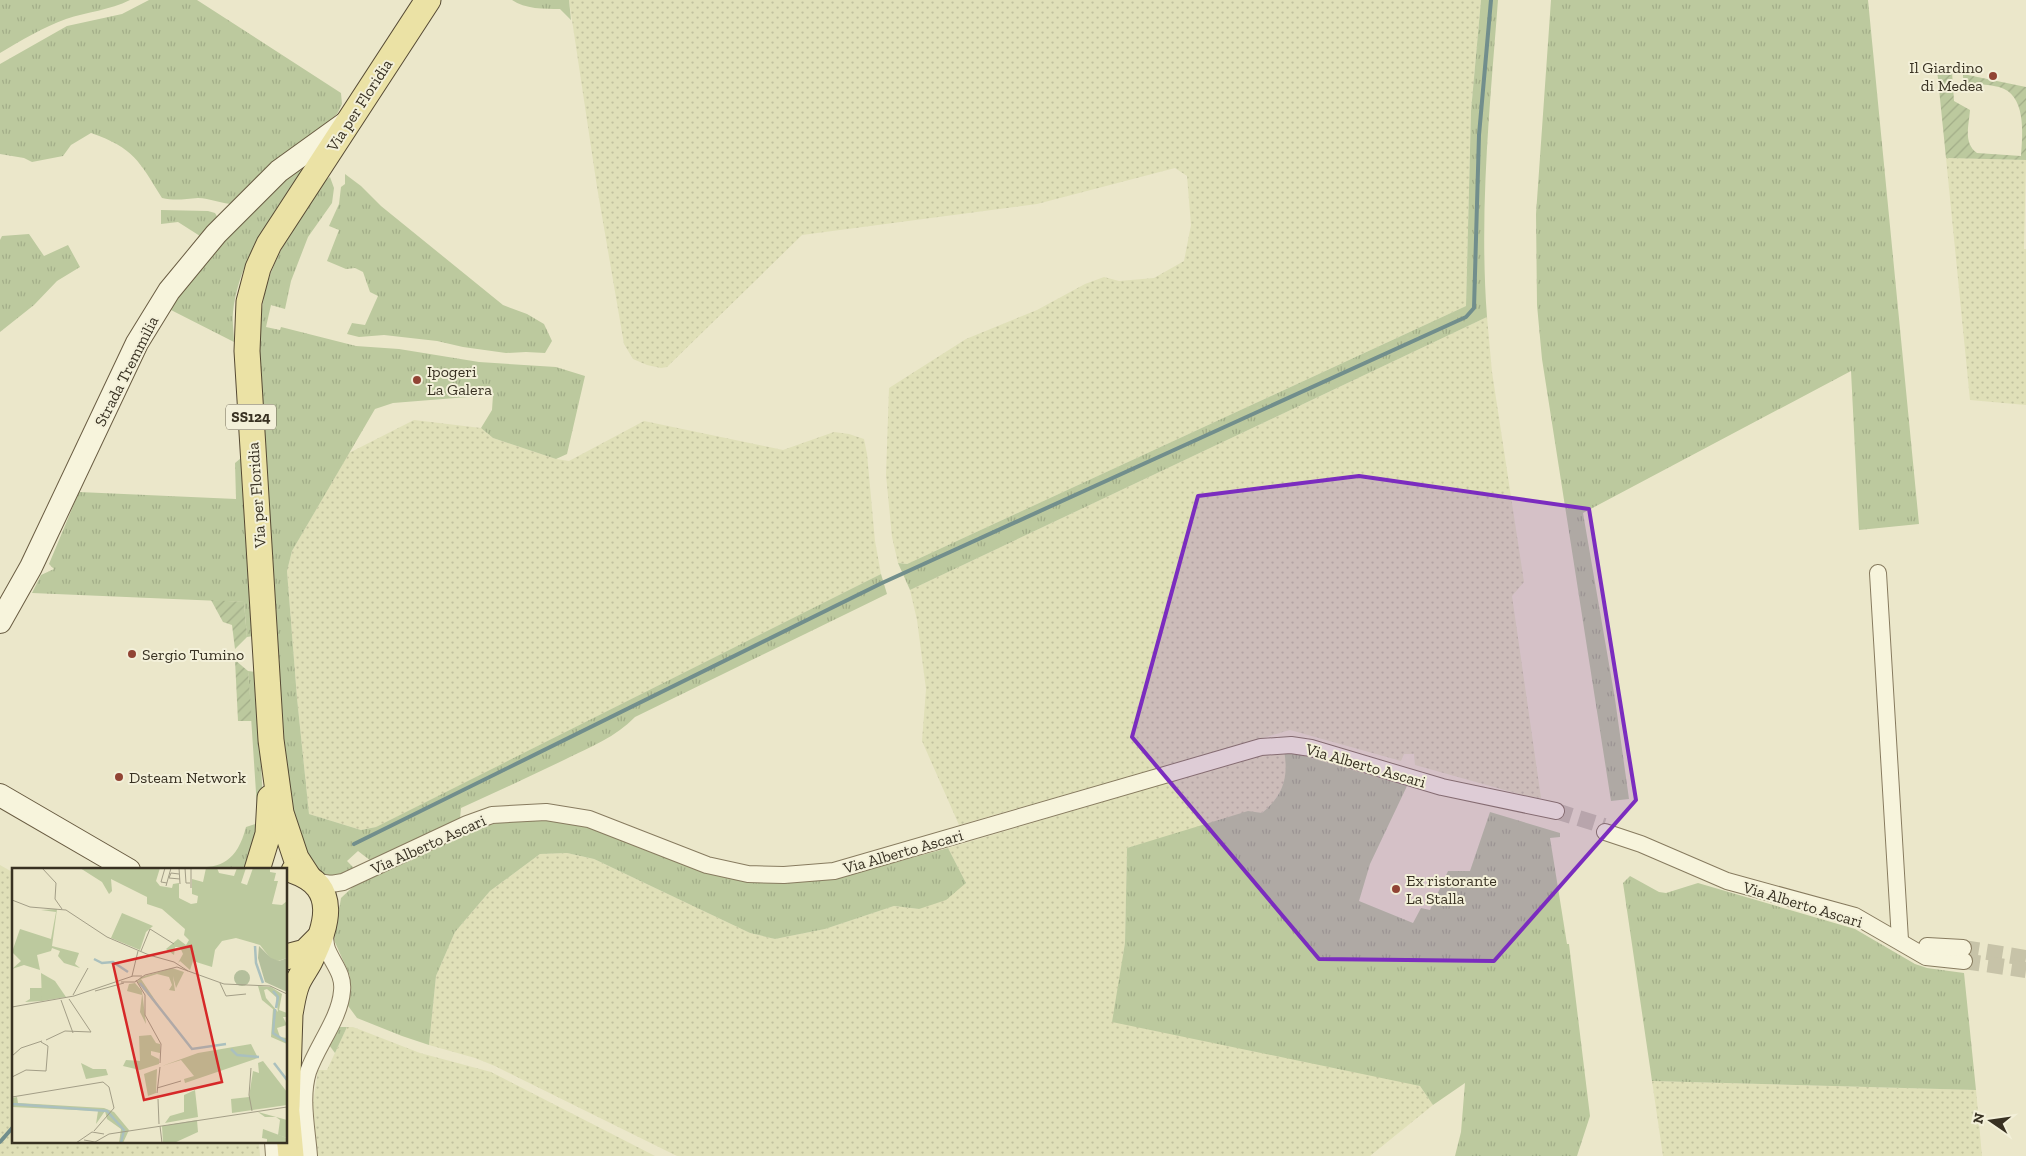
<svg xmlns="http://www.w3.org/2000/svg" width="2026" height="1156" viewBox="0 0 2026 1156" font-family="'Zilla Slab',serif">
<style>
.farmland{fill:url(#farmland-dots)}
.grass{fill:url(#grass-tufts)}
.garden{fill:url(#garden-furrows)}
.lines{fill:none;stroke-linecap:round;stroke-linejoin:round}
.stream{stroke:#718e8c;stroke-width:4}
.minor-tunnel{stroke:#c7c3a8;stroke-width:16;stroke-dasharray:16 8;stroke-linecap:butt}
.minor-casing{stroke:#877b5f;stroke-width:18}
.secondary-casing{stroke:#695c42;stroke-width:24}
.primary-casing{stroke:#554933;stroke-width:27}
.minor{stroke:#f7f4dc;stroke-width:16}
.secondary{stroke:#f7f4dc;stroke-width:22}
.primary{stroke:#ebe2a5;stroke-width:25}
.marked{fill:#7b2cbf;fill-opacity:0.2;stroke:#7b2cbf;stroke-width:4;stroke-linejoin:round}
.poi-dot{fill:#914434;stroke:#f3f0d9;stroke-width:2}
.labels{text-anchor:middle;stroke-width:4;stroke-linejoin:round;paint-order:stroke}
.shield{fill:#f3f0d9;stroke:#706a59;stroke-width:1}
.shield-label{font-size:15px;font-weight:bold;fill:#383122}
.poi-label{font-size:16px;fill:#383122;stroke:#f3f0d9;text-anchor:start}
.street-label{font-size:16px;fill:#383122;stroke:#f3f0d9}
.inset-river{fill:none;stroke:#aac0be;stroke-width:2.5}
.inset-road{fill:none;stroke:#a39e87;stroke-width:1}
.view{fill:#d62828;fill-opacity:0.15;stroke:#d62828;stroke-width:2.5}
.inset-edge{fill:none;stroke:#383122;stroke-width:2.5}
</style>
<defs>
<pattern id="farmland-dots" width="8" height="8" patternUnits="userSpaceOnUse" patternTransform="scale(1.25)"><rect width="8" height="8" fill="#e0e0b8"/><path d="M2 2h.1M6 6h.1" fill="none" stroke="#c1c19e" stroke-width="1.8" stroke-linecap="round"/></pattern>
<pattern id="grass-tufts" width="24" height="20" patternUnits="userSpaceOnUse" patternTransform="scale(1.25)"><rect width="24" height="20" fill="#bcc99e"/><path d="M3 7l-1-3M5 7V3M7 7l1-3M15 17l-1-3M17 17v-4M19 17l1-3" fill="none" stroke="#a2ad88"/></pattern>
<pattern id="garden-furrows" width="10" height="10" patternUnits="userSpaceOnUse" patternTransform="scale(1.25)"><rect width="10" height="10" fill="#bcc99e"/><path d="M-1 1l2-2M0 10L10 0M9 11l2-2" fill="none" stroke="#a2ad88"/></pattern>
</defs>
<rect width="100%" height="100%" fill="#ebe7ca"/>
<g class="farmland">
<polygon points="569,0 1481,0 1471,111 1466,306 907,564 898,563 892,537 886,475 889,388 966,339 1037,310 1085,284 1104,277 1119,281 1154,278 1184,261 1191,225 1187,176 1175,168 1037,204 802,235 667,367 661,368 647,365 633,359 624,344 597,187"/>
<polygon points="1946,158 2026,160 2024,249 2026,249 2026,405 1970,400"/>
<polygon points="1487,317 1492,372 1524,582 1512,596 1541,798 1530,797 1415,765 1414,754 1404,754 1401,761 1290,730 959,825 922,741 926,689 917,620 910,590"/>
<polygon points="414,420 481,428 493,438 556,459 569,461 644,421 783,450 834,432 849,434 864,439 867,454 875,541 881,574 376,827 361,830 309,814 297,698 287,571 292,551 349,453"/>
<polygon points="1284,750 1288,768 1283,787 1272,804 1262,813 1127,848 1125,943 1120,978 1420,1086 1433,1105 1370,1156 677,1156 495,1066 475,1058 429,1045 436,976 455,932 490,891 540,854 567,853 594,859 750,933 775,939 825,929 894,906 918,909 966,883 948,848 1257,756"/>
<polygon points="0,865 14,873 14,1142 259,1142 260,1156 0,1156"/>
<polygon points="347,1027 353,1027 420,1053 491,1072 655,1156 317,1156 313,1103 318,1070 327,1070"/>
<polygon points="1652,1081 1976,1090 1982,1156 1663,1156"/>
</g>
<g class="grass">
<path d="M 0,0 L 130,0 C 110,10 87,12 66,19 C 44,27 20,41 0,53 Z"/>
<path d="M 149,0 L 197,0 L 341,93 L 342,104 L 337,114 L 233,204 C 221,204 210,198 198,198 C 185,199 175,201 162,198 C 139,161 134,148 91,133 L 71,145 L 63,156 L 32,162 L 24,158 L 0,154 L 0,64 L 67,26 L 122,14 Z"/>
<path d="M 512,0 L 569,0 L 571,20 L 560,9 C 544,9 525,9 512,0 Z"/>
<path d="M 1481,0 L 1498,0 C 1490,105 1479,211 1487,317 L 910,590 L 898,563 L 907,564 L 1466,306 L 1471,111 Z"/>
<polygon points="1551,0 1868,0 1919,524 1859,530 1851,371 1583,513 1615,699 1629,799 1611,801 1542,359 1537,305 1536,214"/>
<path d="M 298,166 L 303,169 C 274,214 239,257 233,312 C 232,322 234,333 234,342 L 169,309 C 207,257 253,212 298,166 Z"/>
<polygon points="345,174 361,186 381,206 503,305 527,314 544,324 552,341 545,353 526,352 506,353 463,347 437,341 384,335 359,337 347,334 352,323 365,325 378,296 370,292 363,272 355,268 346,269 327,261 339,230 329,226 339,204 341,187 345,184"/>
<path d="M 330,177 L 334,188 L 332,203 L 308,237 L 291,281 L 285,309 L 271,305 L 266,327 L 280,330 L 281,327 L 356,346 L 399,349 L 479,362 L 556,367 L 585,376 L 567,454 L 556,459 L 493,438 L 481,428 L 492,410 L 493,395 L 393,403 L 375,409 L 292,551 L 287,571 L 297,698 L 309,814 L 361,830 L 376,827 L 881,574 L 887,594 L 635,717 C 616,737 590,747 566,759 C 531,776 496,792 461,808 L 460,819 L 371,861 L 358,851 L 347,861 L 353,867 L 353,872 L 332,877 L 319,872 L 288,826 L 259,365 C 259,341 260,315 265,292 C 275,251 301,217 323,182 Z"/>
<polygon points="161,210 208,211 215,213 219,220 200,236 178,222 161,224"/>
<polygon points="29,234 44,256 68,245 80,267 57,281 34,305 0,332 0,240 2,236"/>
<polygon points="241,458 253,636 247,637 244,602 32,593 41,575 54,569 49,564 79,492 236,499 235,463"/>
<path d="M 248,671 L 256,672 L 264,820 L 246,870 L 176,870 L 177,867 C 214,869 235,869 246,827 L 258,823 Z"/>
<path d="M 1284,750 L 1407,786 L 1370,864 L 1359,901 L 1413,923 L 1421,908 L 1430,910 L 1448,871 L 1470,871 L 1490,812 L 1560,833 L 1560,837 L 1550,838 L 1567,944 L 1569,944 L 1590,1116 L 1577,1156 L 1455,1156 L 1461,1132 L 1465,1083 L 1433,1105 L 1420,1086 L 1112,1022 L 1125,943 L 1127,848 L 1248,811 L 1262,813 C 1283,795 1289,778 1284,750 Z"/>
<polygon points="545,819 589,826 642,849 705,872 750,882 817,881 852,874 948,848 966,883 946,900 919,909 894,906 825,929 775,939 750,933 594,859 567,853 540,854 490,891 455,932 436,976 429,1045 402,1036 357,1018 346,1003 350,976 334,940 341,898 358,882 478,828 509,820"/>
<polygon points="1630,876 1659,892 1666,893 1698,883 1855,929 1915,964 1927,968 1964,973 1976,1090 1652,1081 1623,883"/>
<polygon points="337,1027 347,1027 335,1053 329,1045"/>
</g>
<g class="garden">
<path d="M 1937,69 L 1952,72 L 1954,101 L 1970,110 C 1969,125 1963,143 1977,153 L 2021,156 C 2023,133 2026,94 1999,87 C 1987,84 1975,84 1963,83 L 1963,74 L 2026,87 L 2026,160 L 1946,158 Z"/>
<polygon points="211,600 244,602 247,637 235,649 232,625 223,622"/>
<polygon points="235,660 248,671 252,721 238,721"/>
</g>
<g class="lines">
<g class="stream">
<polyline points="354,844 882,583 1466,317 1474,308 1479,135 1491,0"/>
<polyline points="0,1142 14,1126"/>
</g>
<g class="minor-tunnel">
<polyline points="1556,811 1604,826"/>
<polyline points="1963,948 2026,958"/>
<polyline points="1964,961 2026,970"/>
</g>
<defs>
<g id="minor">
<polyline points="1878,573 1900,940"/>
<polyline points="1605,832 1641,844 1727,881 1855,916 1926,957 1964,961"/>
<polyline points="312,881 331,884 343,882 467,824 492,815 546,812 589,819 707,865 748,874 784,875 834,871 1261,747 1291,745 1311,748 1442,787 1556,811"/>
<polyline points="1927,946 1963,948"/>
<polyline points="273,1142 274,1156"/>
<path d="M 309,1156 C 307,1129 300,1098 308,1072 C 317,1046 340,1018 342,991 C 344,974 333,964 327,949 C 325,943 325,936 325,930"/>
</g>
<g id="secondary">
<polyline points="0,622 31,567 137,343 169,291 216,234 279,171 347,122"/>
<polyline points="0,795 129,870"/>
</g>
<g id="primary">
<polyline points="257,870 268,834 270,798"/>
<polyline points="309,878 296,858 281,813 271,740 247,351 249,302 258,268 269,244 428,0"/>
<polyline points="286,957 305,952 319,938"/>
<polyline points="286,1103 291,1156"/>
<path d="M 287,1106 L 290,1014 C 292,1004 293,994 297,984 C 300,976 306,969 310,961 C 327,927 340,887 294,871"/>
</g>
</defs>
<use href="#minor" class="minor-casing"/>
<use href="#secondary" class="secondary-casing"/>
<use href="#primary" class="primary-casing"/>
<use href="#minor" class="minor"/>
<use href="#secondary" class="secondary"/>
<use href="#primary" class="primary"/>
</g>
<path class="marked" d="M 1359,476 L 1589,509 L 1636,800 L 1494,961 L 1319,959 L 1132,737 L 1198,496 Z"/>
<g class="poi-dot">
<circle cx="1993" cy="76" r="5"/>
<circle cx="417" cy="380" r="5"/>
<circle cx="132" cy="654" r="5"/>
<circle cx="119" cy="777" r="5"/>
<circle cx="1396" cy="889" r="5"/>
</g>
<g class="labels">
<rect class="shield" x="226" y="404.5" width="50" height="25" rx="4"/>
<g class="shield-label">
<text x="251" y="422">SS124</text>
</g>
<g class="poi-label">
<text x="1983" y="73" text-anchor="end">Il Giardino<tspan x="1983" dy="18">di Medea</tspan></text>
<text x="427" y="377">Ipogeri<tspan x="427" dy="18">La Galera</tspan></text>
<text x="142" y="660">Sergio Tumino</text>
<text x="129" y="783">Dsteam Network</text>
<text x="1406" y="886">Ex ristorante<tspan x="1406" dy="18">La Stalla</tspan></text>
</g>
<g class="street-label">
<text transform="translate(359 105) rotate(-57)" y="6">Via per Floridia</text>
<text transform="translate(126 371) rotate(-63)" y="6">Strada Tremmilia</text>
<text transform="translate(256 495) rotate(-94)" y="6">Via per Floridia</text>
<text transform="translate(1366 765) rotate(16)" y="6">Via Alberto Ascari</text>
<text transform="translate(428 844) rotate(-24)" y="6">Via Alberto Ascari</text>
<text transform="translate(903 851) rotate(-16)" y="6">Via Alberto Ascari</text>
<text transform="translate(1803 904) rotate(17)" y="6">Via Alberto Ascari</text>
</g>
</g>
<g transform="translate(12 868)">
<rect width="275" height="275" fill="#ebe7ca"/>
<path d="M 68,0 L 148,0 L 144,13 L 148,18 L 160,20 L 161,16 L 167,15 L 167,30 L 179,36 L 185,35 L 186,28 L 180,26 L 180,11 L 191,14 L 194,0 L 205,0 L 207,5 L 222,8 L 225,0 L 234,0 L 229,15 L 235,17 L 241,0 L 258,1 L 258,4 L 264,5 L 262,13 L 266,13 L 260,36 L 270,37 L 275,33 L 275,90 L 266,93 L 259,91 L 248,77 L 224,70 L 210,73 L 203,82 L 200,99 L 181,93 L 178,102 L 168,93 L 166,95 L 171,86 L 168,79 L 163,79 L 162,87 L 154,81 L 166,71 L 174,77 L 177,72 L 172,67 L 173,61 L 150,41 L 135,36 L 135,29 L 99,11 L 100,23 L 97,26 L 90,14 ZM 45,41 L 40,78 L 67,85 L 63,96 L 68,100 L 52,95 L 46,88 L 48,83 L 40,80 L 39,83 L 25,87 L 28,102 L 12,97 L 0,101 L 9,93 L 0,84 L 8,61 L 39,71 L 44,44 L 29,42 ZM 110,45 L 141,58 L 134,64 L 128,82 L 99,70 ZM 160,100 L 172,104 L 164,120 L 161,108 L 163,123 L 157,122 L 160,117 L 157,109 L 145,106 L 129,111 L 153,147 L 125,114 L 129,109 ZM 123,115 L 130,123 L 134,156 L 128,144 L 130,127 L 115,123 L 117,116 ZM 246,118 L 259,119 L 270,126 L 267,142 L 275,145 L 275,149 L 271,149 L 275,157 L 265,160 L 268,169 L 275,170 L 275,176 L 259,169 L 261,141 L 250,132 ZM 255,121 L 264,129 L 266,144 L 254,130 L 252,122 ZM 18,120 L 30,120 L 30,133 L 13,134 L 18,131 ZM 139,167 L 144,175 L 148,176 L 148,185 L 139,183 L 139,187 L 147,191 L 147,196 L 128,202 L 111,198 L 114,192 L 128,193 L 127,168 ZM 239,176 L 246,190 L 173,215 L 172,211 L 182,208 L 169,192 L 150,198 L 186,185 ZM 251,193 L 275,224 L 275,237 L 220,245 L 219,231 L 237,229 L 241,203 L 247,205 L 246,195 ZM 69,195 L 81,201 L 94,201 L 96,207 L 74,211 ZM 145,201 L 144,225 L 136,228 L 132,206 ZM 183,222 L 186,249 L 153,255 L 158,248 L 172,244 L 172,227 ZM 5,229 L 6,235 L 92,240 L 102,244 L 117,262 L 111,275 L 107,275 L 109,261 L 95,251 L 93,243 L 84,256 L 86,243 L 0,239 L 0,230 ZM 246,244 L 275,252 L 275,270 L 266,267 L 268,252 L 264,249 L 253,249 ZM 185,252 L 186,264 L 162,275 L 151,275 L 150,258 Z" fill="#bcc99e" fill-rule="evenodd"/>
<path d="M 247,78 L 259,90 L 267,93 L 275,90 L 275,124 L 253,114 L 246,90 ZM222 110a8 8 0 1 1 16 0a8 8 0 1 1-16 0Z" fill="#b4bf9c"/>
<path d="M 29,105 L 43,113 L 54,129 L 30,133 ZM 251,261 L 275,270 L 275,275 L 255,275 L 255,271 L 250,270 Z" fill="#bcc99e"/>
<path class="inset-river" d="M 243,78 L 244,95 L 251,115M 82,91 L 90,95 L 101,94 L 116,104M 128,115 L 180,181 L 214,176M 261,123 L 266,129 L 264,140M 263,141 L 261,165 L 275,174M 219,181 L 225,187 L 247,189M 262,195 L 275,212M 0,236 L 95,243 L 112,262 L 109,275"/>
<path class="inset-road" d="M 30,0 L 44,15 L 43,31 L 50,41M 153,0 L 149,14 L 155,15M 167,0 L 168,16M 173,0 L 174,15 L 178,15M 179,0 L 179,20M 167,6 L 159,5 L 157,10 L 168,11M 154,18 L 159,0M 0,32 L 18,39 L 54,42 L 95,69 L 137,87 L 162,94 L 176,103M 129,83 L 138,61 L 162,76M 120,108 L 126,83M 124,112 L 133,127 L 133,147 L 149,176 L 148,195M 109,114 L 123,114 L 133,107 L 165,99 L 212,116 L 258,118 L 275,126M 208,115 L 214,128 L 234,126M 83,123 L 112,115M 61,127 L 76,100M 57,131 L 79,164M 49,132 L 61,165M 0,139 L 62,128 L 121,108 L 130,108M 34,172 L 53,163 L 79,164M 0,188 L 9,180 L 30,173M 239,200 L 237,227 L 240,243M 0,209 L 14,202 L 34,203 L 36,178 L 29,174M 145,220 L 169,213M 145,225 L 148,199M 0,229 L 91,214 L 97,219 L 102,240 L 82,263M 146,231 L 147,256M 148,258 L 150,275M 72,272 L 83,274 L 97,266 L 275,239M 64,275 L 80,264 L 92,266"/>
<path class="view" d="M 179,78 L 210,214 L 132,232 L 101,96 Z"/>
<rect width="275" height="275" class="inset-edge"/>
</g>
<g transform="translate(1991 1121) rotate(283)" stroke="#f3f0d9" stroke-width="4" paint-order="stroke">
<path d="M0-4L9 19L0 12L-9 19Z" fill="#383122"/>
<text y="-8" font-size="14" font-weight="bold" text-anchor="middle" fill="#383122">N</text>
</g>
</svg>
